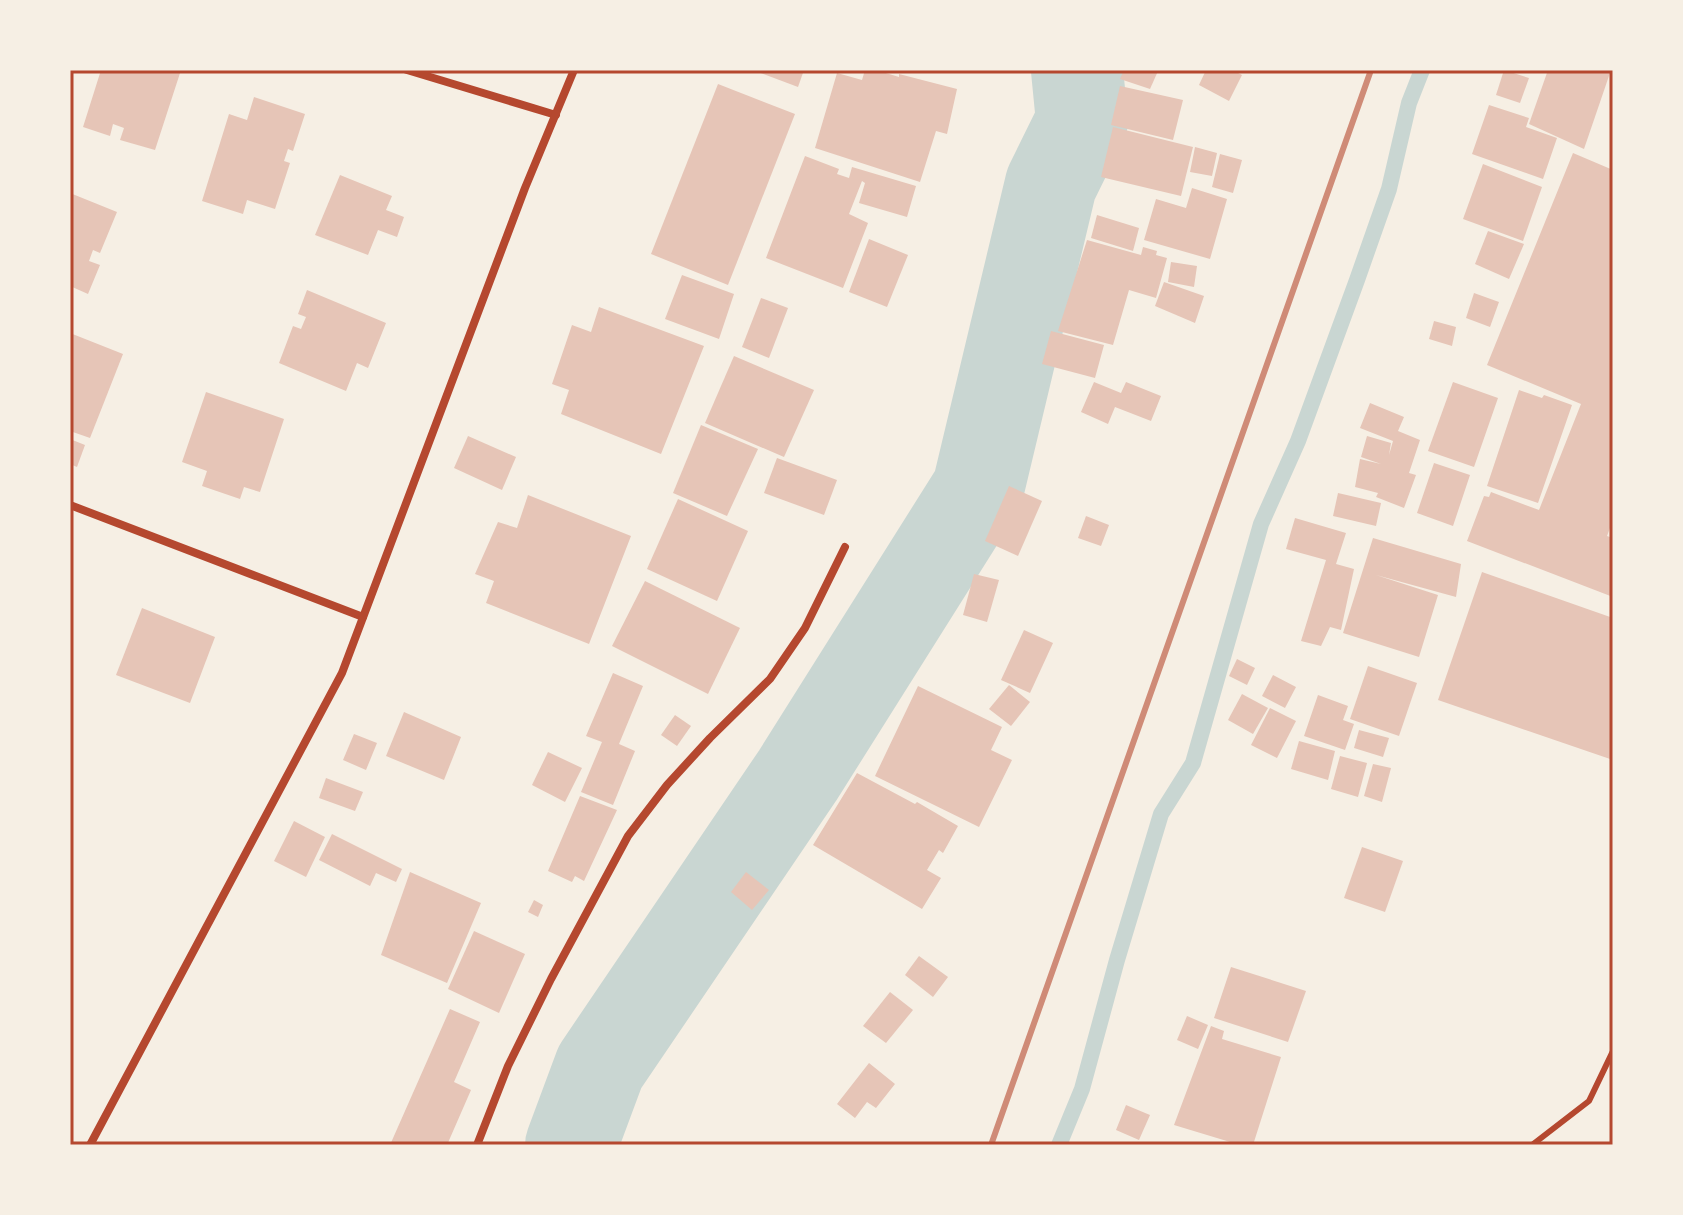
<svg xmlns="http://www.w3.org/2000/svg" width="1683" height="1215" viewBox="0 0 1683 1215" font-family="'Open Sans',sans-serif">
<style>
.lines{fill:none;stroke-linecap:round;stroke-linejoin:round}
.stream{stroke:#c9d6d2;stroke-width:16}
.river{stroke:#c9d6d2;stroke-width:92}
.building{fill:#e6c5b7}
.service{stroke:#b5482f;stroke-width:6}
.minor{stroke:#b5482f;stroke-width:8}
.rail{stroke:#cf8b77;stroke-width:6}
.neatline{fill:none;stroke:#b5482f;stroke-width:3}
</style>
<rect width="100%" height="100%" fill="#f6efe4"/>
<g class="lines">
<polyline class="stream" points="1059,1145 1082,1089 1117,960 1161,814 1193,763 1261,524 1298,441 1357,280 1389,189 1409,103 1422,70"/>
<polyline class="river" points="571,1145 600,1067 798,775 978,489 1051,184 1082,121 1077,70"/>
</g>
<g class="building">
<polygon points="101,70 181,70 155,150 120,140 124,128 113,124 110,136 83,127"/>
<polygon points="753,70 804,70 798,87"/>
<polygon points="865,70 876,70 899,77 899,74 957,89 947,134 936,131 920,182 815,148 837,73 862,80"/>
<polygon points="1124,70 1154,70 1158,71 1150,89 1120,79"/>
<polygon points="1206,70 1232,70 1242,75 1229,101 1199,85"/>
<polygon points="1504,70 1529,78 1520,103 1496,95"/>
<polygon points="1548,70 1611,70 1584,149 1529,124"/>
<polygon points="718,84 795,114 728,285 651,254"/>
<polygon points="1120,86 1183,100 1173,140 1111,125"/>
<polygon points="254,97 305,114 293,151 288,149 284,161 290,163 275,209 247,200 243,214 202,201 229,114 247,120"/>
<polygon points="1489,105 1529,118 1526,127 1557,138 1543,179 1472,154"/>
<polygon points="1113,127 1193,147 1181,196 1101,177"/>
<polygon points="1195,147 1217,153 1212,176 1190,172"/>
<polygon points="1573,153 1613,170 1613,520 1607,536 1613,538 1613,597 1467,541 1484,496 1489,497 1491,492 1539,510 1581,404 1487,365"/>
<polygon points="1220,154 1242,160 1233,193 1212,187"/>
<polygon points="805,156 839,169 837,174 849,178 852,167 916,186 907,217 859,203 865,183 862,181 849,214 868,223 843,288 766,258"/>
<polygon points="1483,164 1542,187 1523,241 1463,219"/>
<polygon points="340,175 392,196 386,210 404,217 397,237 378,230 368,255 315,235"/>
<polygon points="1192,188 1227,199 1210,259 1144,240 1156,199 1186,208"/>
<polygon points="70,193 117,212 100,253 93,250 89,261 100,265 88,294 70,286"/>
<polygon points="1097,215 1139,228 1133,251 1091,238"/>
<polygon points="1488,231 1524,244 1509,279 1475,264"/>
<polygon points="869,239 908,255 887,307 849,292"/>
<polygon points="1087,240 1141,255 1143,247 1157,251 1156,255 1167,258 1156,298 1129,290 1113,345 1058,331"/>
<polygon points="1171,262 1197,266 1194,287 1168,282"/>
<polygon points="682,275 734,294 719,339 665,319"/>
<polygon points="1164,282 1204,296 1195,323 1155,306"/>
<polygon points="307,290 386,323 368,368 357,363 346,391 279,363 293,326 301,329 306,317 298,314"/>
<polygon points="1474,293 1499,302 1490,327 1466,318"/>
<polygon points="761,298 788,308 769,358 742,347"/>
<polygon points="599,307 704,346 661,454 561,414 569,390 552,384 572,325 591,332"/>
<polygon points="1434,321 1456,327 1452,346 1429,339"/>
<polygon points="1051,331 1104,345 1095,378 1042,364"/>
<polygon points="70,333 123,354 90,438 70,431"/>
<polygon points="734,356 814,390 784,457 705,423"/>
<polygon points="1094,382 1121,393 1126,382 1161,396 1151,421 1115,407 1108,424 1081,412"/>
<polygon points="1453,382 1498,398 1474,467 1428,451"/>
<polygon points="1519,390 1542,398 1544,395 1572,405 1538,503 1487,486"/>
<polygon points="206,392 284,419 260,492 244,487 240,499 202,486 207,471 182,462"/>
<polygon points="1370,403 1404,417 1398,431 1420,440 1409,473 1416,475 1404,508 1376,497 1378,493 1355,487 1360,459 1381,464 1361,457 1367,436 1391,443 1389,455 1393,441 1360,428"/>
<polygon points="701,425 758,449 727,516 673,493"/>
<polygon points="468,436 516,457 502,490 454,468"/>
<polygon points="70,439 85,445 77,467 70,464"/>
<polygon points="777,458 837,480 824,515 764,493"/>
<polygon points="1434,463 1470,475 1453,526 1417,513"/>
<polygon points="1009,486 1042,501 1018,556 985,541"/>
<polygon points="1338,493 1381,503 1376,526 1333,516"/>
<polygon points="528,495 631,536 589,644 486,603 494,581 475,574 498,522 517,528"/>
<polygon points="678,499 748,531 717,601 647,569"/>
<polygon points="1086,516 1109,525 1101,546 1078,538"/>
<polygon points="1295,518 1346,533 1336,564 1354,569 1341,630 1330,627 1321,646 1301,641 1326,560 1286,549"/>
<polygon points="1373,538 1461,564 1456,597 1376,575 1438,595 1419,657 1343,633"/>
<polygon points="1482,572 1613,618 1613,760 1438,700"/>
<polygon points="974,574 999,580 987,622 963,615"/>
<polygon points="645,581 740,628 708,694 612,646"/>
<polygon points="142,608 215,637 190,703 116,675"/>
<polygon points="1024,630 1053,643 1030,693 1001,680"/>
<polygon points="1237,659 1255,668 1247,685 1229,676"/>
<polygon points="1368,666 1417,683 1399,736 1350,719"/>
<polygon points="613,673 643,686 619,744 635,751 613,805 581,792 602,742 586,736"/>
<polygon points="1273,675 1296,687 1285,708 1262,696"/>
<polygon points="1009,685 1030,702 1011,726 989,709"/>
<polygon points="918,686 1002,727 991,750 1012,760 979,827 875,776"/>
<polygon points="1242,694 1268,708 1253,734 1228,720"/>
<polygon points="1318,695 1348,706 1343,720 1354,724 1345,750 1304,736"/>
<polygon points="1270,708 1296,721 1277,758 1251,745"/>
<polygon points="404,712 461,737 444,780 386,756"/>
<polygon points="675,715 691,726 677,746 661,735"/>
<polygon points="1359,730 1389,738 1383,757 1354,748"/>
<polygon points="354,734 377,743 366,770 343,760"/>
<polygon points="1299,741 1335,751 1328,780 1291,769"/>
<polygon points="548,752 582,768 565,802 532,785"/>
<polygon points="1340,756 1367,763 1358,797 1331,789"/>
<polygon points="1373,764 1391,768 1382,802 1364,796"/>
<polygon points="857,773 915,804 917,802 958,826 943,853 939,850 927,870 941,878 922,909 813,845"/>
<polygon points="326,778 363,792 355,811 319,798"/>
<polygon points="580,796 617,810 584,881 575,876 572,882 548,871"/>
<polygon points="294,821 325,837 306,877 274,861"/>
<polygon points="332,834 402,869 396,882 376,873 370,886 319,860"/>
<polygon points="1362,847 1403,861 1385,912 1344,898"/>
<polygon points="410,872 481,903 447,983 381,955"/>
<polygon points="746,872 769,890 752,910 731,892"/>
<polygon points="534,900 543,905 538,917 528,912"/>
<polygon points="474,931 525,954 499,1013 448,989"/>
<polygon points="919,956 948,977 933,997 905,975"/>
<polygon points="1231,967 1306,991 1288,1042 1214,1018"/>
<polygon points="890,992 913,1010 886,1043 863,1026"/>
<polygon points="450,1009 480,1022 454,1082 471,1090 447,1145 390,1145"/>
<polygon points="1187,1016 1208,1025 1198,1049 1177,1040"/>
<polygon points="1211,1026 1224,1031 1222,1039 1281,1057 1253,1145 1240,1145 1174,1125"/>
<polygon points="869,1063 895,1084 876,1108 867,1102 855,1118 837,1104"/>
<polygon points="1126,1105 1150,1115 1139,1140 1116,1130"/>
</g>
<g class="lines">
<polyline class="service" points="1532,1145 1589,1101 1613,1051"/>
<g class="minor">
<polyline points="407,70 556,115"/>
<polyline points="70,505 363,617"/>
<polyline points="90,1145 342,673 525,188 574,70"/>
<polyline points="477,1145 508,1066 551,979 628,836 667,785 710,738 770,679 805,628 845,547"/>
</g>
<polyline class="rail" points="991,1145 1371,70"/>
</g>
<rect width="1683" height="1215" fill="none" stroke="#f6efe4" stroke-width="144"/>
<rect x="72" y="72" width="1539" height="1071" class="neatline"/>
</svg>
